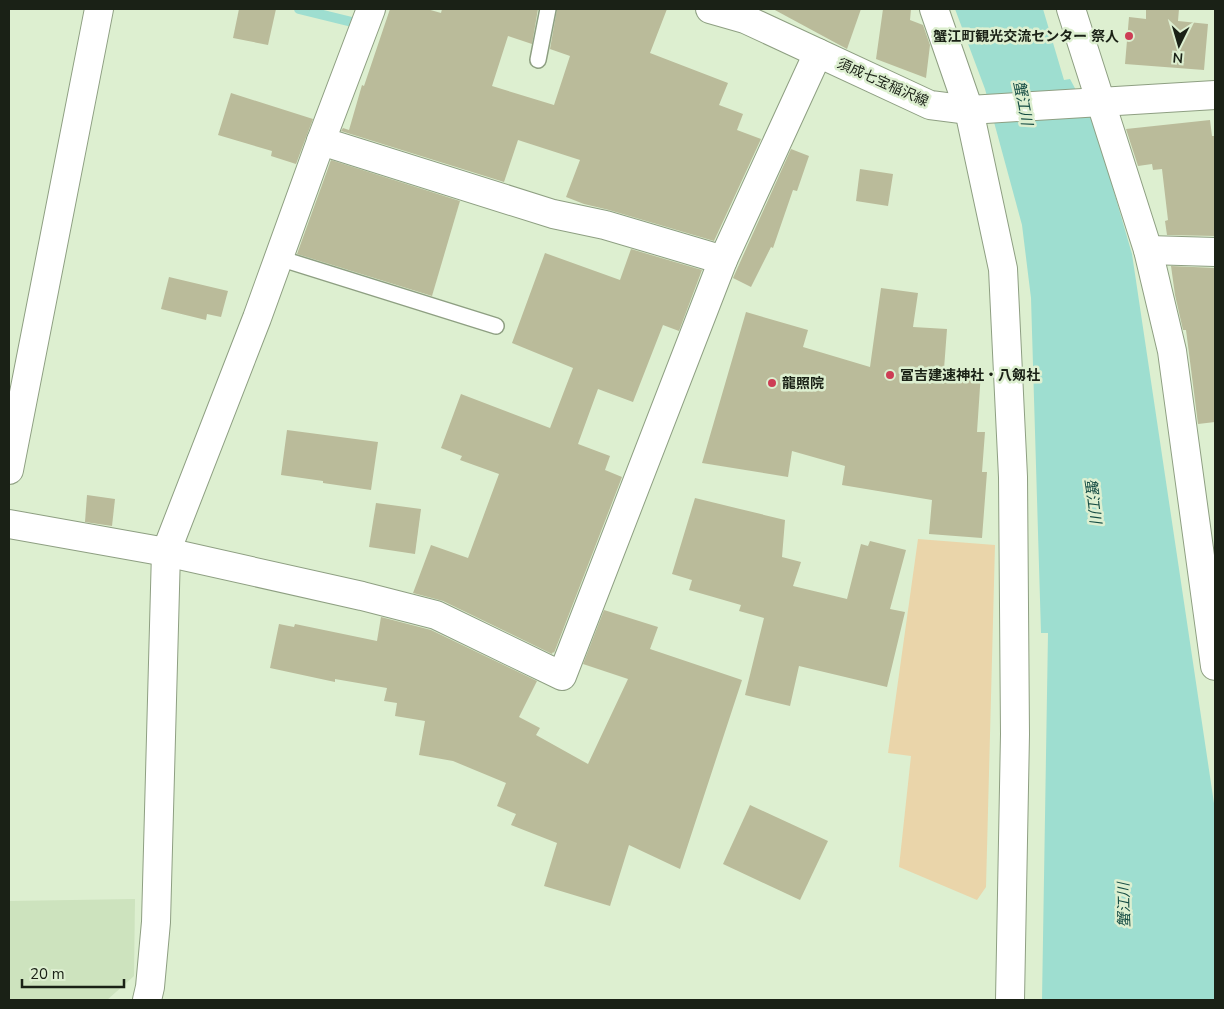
<svg xmlns="http://www.w3.org/2000/svg" width="1224" height="1009" viewBox="0 0 1224 1009" font-family="'Nunito Sans','Noto Sans JP',sans-serif">
<style>
.built{fill:#cde3be}
.green{fill:#ead5aa}
.water{fill:#9eded0}
.lines{fill:none;stroke-linecap:round;stroke-linejoin:round}
.stream{stroke:#9eded0;stroke-width:10}
.building{fill:#babb9a}
.service-casing{stroke:#8e9f82;stroke-width:18}
.minor-casing{stroke:#8e9f82;stroke-width:30}
.secondary-casing{stroke:#8e9f82;stroke-width:30}
.service{stroke:#fff;stroke-width:15}
.minor{stroke:#fff;stroke-width:28}
.secondary{stroke:#fff;stroke-width:28}
.poi-dot{fill:#cd3d55;stroke:#ddefd0;stroke-width:2}
.labels{text-anchor:middle;stroke-width:5;stroke-linejoin:round;paint-order:stroke}
.poi-label{font-size:14px;font-weight:bold;fill:#1a2116;stroke:#ddefd0;text-anchor:start}
.street-label{font-size:14px;fill:#1a2116;stroke:#ddefd0}
.water-label{font-size:15px;font-style:italic;fill:#154c43;stroke:#ddefd0}
</style>
<rect width="100%" height="100%" fill="#ddefd0"/>
<polygon class="built" points="135,899 134,976 107,1000 9,1000 9,901"/>
<polygon class="green" points="918,539 995,545 986,887 977,900 899,867 911,756 888,753"/>
<polygon class="water" points="955,9 1043,9 1064,80 1070,79 1095,126 1132,254 1215,810 1215,1000 1042,1000 1048,633 1041,633 1031,298 1022,225 985,89"/>
<g class="lines">
<polyline class="stream" points="299,9 356,23"/>
</g>
<g class="building">
<polygon points="239,9 276,9 268,45 233,38"/>
<polygon points="390,9 427,9 441,13 442,9 538,9 532,44 508,36 492,86 554,105 570,56 550,49 557,9 667,9 650,53 728,83 719,105 743,114 737,130 761,139 714,241 609,210 584,204 566,197 580,160 518,140 504,182 341,131 343,128 349,130 362,85 364,86"/>
<polygon points="773,9 861,9 847,49"/>
<polygon points="883,9 911,9 910,20 923,25 930,45 926,78 876,59"/>
<polygon points="1146,9 1179,9 1178,21 1208,24 1204,70 1125,64 1129,17 1146,19"/>
<polygon points="231,93 313,119 296,164 271,156 272,151 218,135"/>
<polygon points="1210,120 1212,136 1215,136 1215,236 1167,235 1165,221 1168,220 1162,169 1153,170 1152,164 1138,166 1126,129"/>
<polygon points="791,149 809,156 797,191 793,190 773,248 771,247 751,287 733,278"/>
<polygon points="331,160 460,201 432,296 297,254"/>
<polygon points="860,169 893,174 888,206 856,201"/>
<polygon points="631,249 702,270 679,331 663,325 633,402 598,389 578,444 610,456 605,470 622,477 554,653 553,652 552,654 443,601 413,593 431,545 468,558 499,474 460,460 462,456 441,448 461,394 550,428 573,368 512,343 545,253 620,280"/>
<polygon points="1171,266 1215,268 1215,422 1198,424 1186,330 1183,330 1175,295"/>
<polygon points="169,277 228,291 221,317 207,314 206,320 161,309"/>
<polygon points="881,288 918,293 913,327 947,329 944,369 981,372 977,432 985,432 982,472 987,472 982,538 929,534 932,500 842,485 845,466 792,451 788,477 702,463 746,312 808,330 803,347 870,367"/>
<polygon points="287,430 378,442 371,490 323,483 323,481 281,475"/>
<polygon points="87,495 115,499 112,526 85,522"/>
<polygon points="695,498 785,520 782,557 801,562 793,586 847,599 861,544 868,546 870,541 906,550 890,609 905,612 887,687 799,666 790,706 745,695 764,618 739,611 741,605 689,590 692,580 672,574"/>
<polygon points="376,503 421,509 415,554 369,547"/>
<polygon points="604,610 658,627 650,649 742,680 680,869 629,845 610,906 544,886 557,843 511,825 516,814 497,806 506,783 453,761 419,755 425,721 395,716 397,703 384,701 387,688 335,679 335,682 270,668 279,624 294,627 295,624 377,641 381,617 431,630 537,681 519,717 540,728 536,735 588,764 628,679 583,664"/>
<polygon points="750,805 828,841 800,900 723,864"/>
</g>
<g class="lines">
<defs>
<g id="service">
<polyline points="538,60 548,9"/>
<polyline points="279,258 496,326"/>
</g>
<g id="minor">
<polyline points="934,9 969,110 1003,269 1013,477 1015,734 1010,1000"/>
<polyline points="1071,9 1148,250 1172,351 1215,666"/>
<polyline points="321,141 553,214 605,225 723,260"/>
<polyline points="1148,250 1215,252"/>
<polyline points="9,470 99,9"/>
<polyline points="9,524 166,552 362,596 436,615 562,676 723,260 818,53"/>
<polyline points="147,1000 150,987 156,922 166,552 257,318 321,141 371,9"/>
</g>
<polyline id="secondary" points="710,9 745,19 930,105 969,110 1215,95"/>
</defs>
<use href="#service" class="service-casing"/>
<use href="#minor" class="minor-casing"/>
<use href="#secondary" class="secondary-casing"/>
<use href="#service" class="service"/>
<use href="#minor" class="minor"/>
<use href="#secondary" class="secondary"/>
</g>
<g class="poi-dot">
<circle cx="1129" cy="36" r="5"/>
<circle cx="890" cy="375" r="5"/>
<circle cx="772" cy="383" r="5"/>
</g>
<g class="labels">
<g class="poi-label">
<text x="1119" y="41" text-anchor="end">蟹江町観光交流センター 祭人</text>
<text x="900" y="380">冨吉建速神社・八剱社</text>
<text x="782" y="388">龍照院</text>
</g>
<g class="street-label">
<text transform="translate(883 82) rotate(24)" y="5">須成七宝稲沢線</text>
</g>
<g class="water-label">
<text transform="translate(1023 103) rotate(79)" y="5">蟹江川</text>
<text transform="translate(1093 501) rotate(83)" y="5">蟹江川</text>
<text transform="translate(1124 905) rotate(-91)" y="5">蟹江川</text>
</g>
</g>
<rect width="1224" height="1009" fill="none" stroke="#1a2116" stroke-width="20"/>
<g transform="translate(1179 45) rotate(185)" stroke="#ddefd0" stroke-width="4" paint-order="stroke">
<path d="M0-4L9 19L0 12L-9 19Z" fill="#1a2116"/>
<text y="-8" font-size="14" font-weight="bold" text-anchor="middle" fill="#1a2116">N</text>
</g>
<path d="M22 979v8h102v-8" fill="none" stroke="#1a2116" stroke-width="2.5"/>
<text x="30" y="979" font-size="15" fill="#1a2116" stroke="#ddefd0" stroke-width="4" paint-order="stroke">20 m</text>
</svg>
